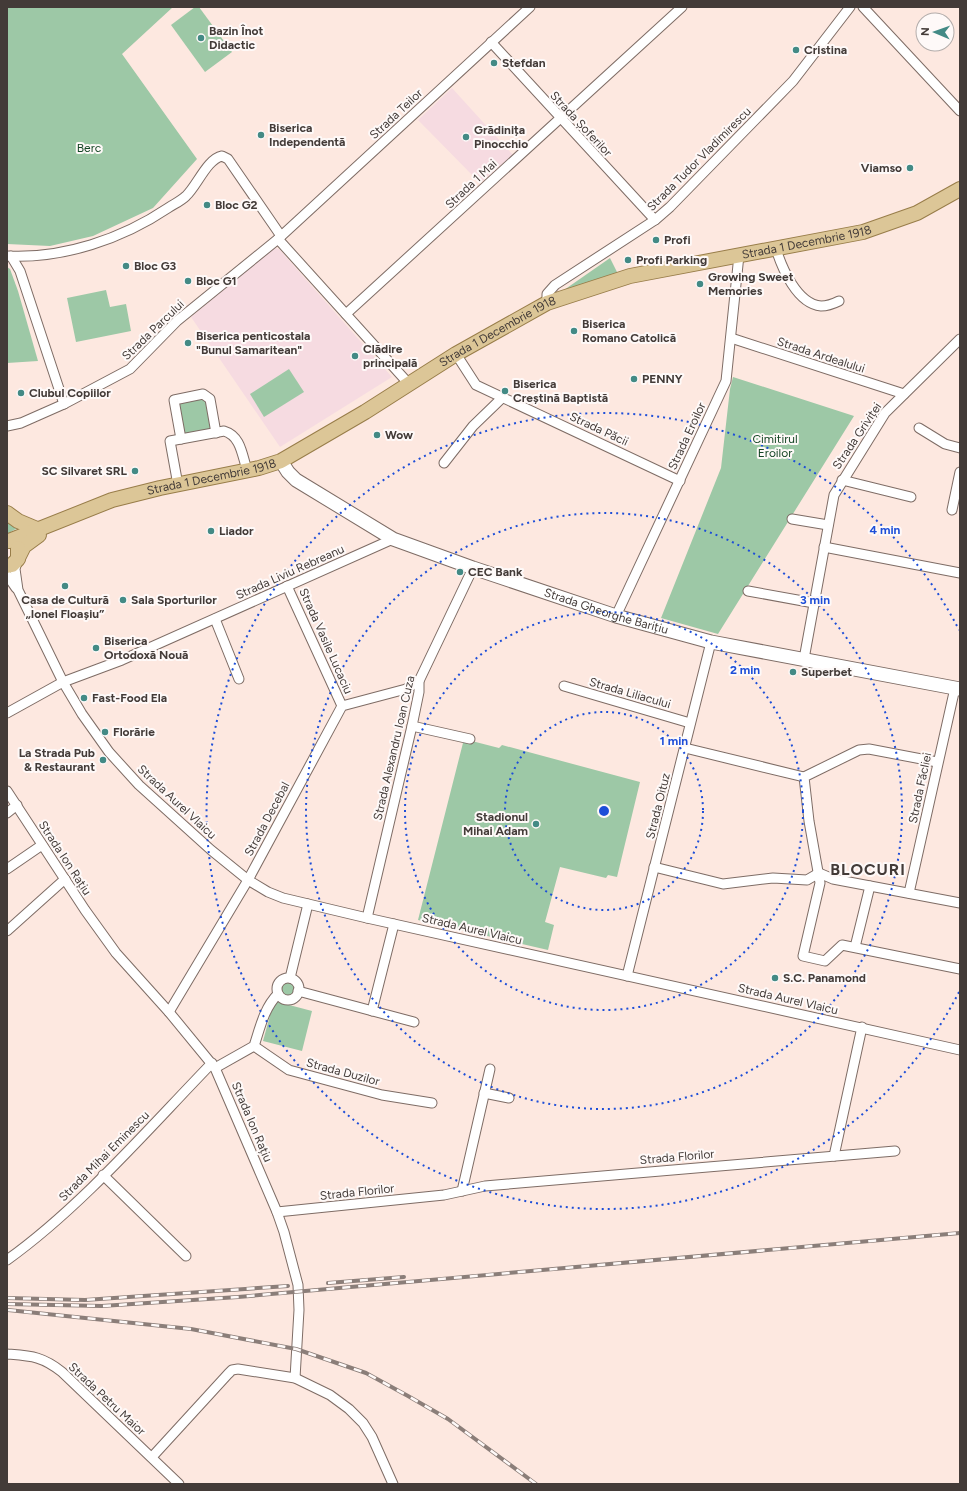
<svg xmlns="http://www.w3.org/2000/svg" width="967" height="1491" viewBox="0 0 967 1491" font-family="Figtree,sans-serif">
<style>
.education{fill:#f6dbe1}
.green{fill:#9dc8a6}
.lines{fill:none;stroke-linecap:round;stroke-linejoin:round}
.street-casing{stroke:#7e6c65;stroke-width:11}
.secondary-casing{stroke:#7e6c65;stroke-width:15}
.primary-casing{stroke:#987d49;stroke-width:16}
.street{stroke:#fff;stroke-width:9}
.secondary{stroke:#fff;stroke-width:13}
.primary{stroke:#dcc697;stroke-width:14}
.rail-casing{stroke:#8b7e79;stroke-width:4}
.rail{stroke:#fef9f8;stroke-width:2.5;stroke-dasharray:8;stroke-linecap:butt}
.ring{fill:none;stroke:#1d4ed8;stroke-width:2;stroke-dasharray:2 4}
.poi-dot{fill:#438a85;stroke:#fef9f8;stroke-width:1.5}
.labels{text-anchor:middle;stroke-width:4;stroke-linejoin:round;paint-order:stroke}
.poi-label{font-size:12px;font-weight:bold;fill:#433b38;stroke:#fef9f8;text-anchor:start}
.street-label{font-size:12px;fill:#433b38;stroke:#fef9f8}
.park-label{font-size:12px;fill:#144524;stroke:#fef9f8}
.district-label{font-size:16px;font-weight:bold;letter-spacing:1px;fill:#433b38;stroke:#fef9f8}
.centre{fill:#1d4ed8;stroke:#fef9f8;stroke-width:2}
.ring-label{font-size:12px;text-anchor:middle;font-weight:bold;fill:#1d4ed8;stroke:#fef9f8;stroke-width:4;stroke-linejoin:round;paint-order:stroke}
</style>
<rect width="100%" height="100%" fill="#fde8e0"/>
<g class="education">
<polygon points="452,88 513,155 480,183 418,120"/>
<polygon points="274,248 279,249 392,377 280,447 191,317"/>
</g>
<g class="green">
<polygon points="7,7 173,7 122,54 197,159 153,208 93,236 50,246 7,244"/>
<polygon points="195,7 199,7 232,52 205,72 171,25"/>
<polygon points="610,258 618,274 564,290"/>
<polygon points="7,267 10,269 18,291 38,361 7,363"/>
<polygon points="106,290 110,307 126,304 131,331 76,342 67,298"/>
<polygon points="289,369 304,392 264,417 250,394"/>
<polygon points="733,377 854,416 718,634 661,618 721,468 730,389"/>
<polygon points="207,397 213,430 183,436 177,402"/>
<polygon points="7,516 21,526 7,534"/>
<polygon points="464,739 499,748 502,745 640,782 617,877 608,875 606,878 560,867 545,922 554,925 548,950 418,920"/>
<circle cx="288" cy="989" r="8"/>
<polygon points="274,1001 312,1011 302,1051 263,1041"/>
</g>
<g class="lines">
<defs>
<g id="street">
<polyline points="863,7 960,111"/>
<polyline points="491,42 655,220"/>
<polyline points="278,239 530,7"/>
<path d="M 776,249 C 782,268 797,304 821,306 C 828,306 833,304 839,301"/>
<path d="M 7,256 C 63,259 122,239 168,208 C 174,204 181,201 186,196 C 197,186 207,159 222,156 L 228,159 L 281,236"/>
<polyline points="11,256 20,271 64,404"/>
<polyline points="547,303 547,294 555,285 655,220 670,207 793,81 850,7"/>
<polyline points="346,314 682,7"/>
<polyline points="731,338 904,394"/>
<polyline points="456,354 476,385 680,481"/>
<polyline points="7,426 21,423 64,404 130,369 177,321 278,239 409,384"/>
<polyline points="919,428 945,444 960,448"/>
<polyline points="181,439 174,400 203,394 210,399 216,433"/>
<polyline points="444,463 473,426 503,397"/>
<polyline points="842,480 911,497"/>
<path d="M 178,485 L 170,441 L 224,431 C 241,436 242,455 247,470"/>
<polyline points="952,510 960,472"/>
<polyline points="792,519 828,525"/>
<polyline points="824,547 960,573"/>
<polyline points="18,559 15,569 18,590 63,682 82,714 109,752 139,785 211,850 248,880 268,892 283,898 367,918 960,1050"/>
<polyline points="7,575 16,588"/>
<polyline points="287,586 342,706"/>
<polyline points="748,591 814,603"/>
<polyline points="616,616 726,381 739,255"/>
<polyline points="215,619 239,679"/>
<polyline points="804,659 834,495 885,413 960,339"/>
<polyline points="564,686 690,723"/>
<polyline points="7,713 63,682 122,660 393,539"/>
<polyline points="412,726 470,739"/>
<polyline points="685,748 804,777"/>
<polyline points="937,762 869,749 859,750 804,777 809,821 820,883 803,956 825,961 842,945 960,969"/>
<polyline points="7,791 85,910 116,953 169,1012 215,1068 277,1212 284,1232 298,1285 299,1310 295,1378"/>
<polyline points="7,813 17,805"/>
<polyline points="654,867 723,884 773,878 807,880 819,873"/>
<polyline points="7,869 42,845"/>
<polyline points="819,873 833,879 960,903"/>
<polyline points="909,893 955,688"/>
<polyline points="367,918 412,726 419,692 419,681 473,568"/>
<polyline points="7,931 65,879"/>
<polyline points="855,947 870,886"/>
<polyline points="627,976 711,642"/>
<polyline points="290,978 308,904"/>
<circle cx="288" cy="989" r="11"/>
<polyline points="298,991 414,1022"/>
<polyline points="372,1011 394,924"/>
<polyline points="169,1012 248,880 342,706 406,689 419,681"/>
<polyline points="254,1046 289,1070 382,1095 432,1103"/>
<path d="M 215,1068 L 254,1046 C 260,1028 264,1008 278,994"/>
<polyline points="484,1093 509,1098"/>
<polyline points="834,1156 862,1027"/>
<polyline points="103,1175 186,1256"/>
<polyline points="462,1191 490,1069"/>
<polyline points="277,1212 444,1195 485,1186 895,1151"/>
<path d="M 7,1260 C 81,1207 148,1129 212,1063"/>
<path d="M 7,1354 C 31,1356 42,1356 62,1372 L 179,1484"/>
<polyline points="152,1457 228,1374 232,1370 238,1369 295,1378 330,1395 349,1409 363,1423 372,1437 393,1484"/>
</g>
<g id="secondary">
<path id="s1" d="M 281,461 L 288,472 L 296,480 L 393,539 L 473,568 L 616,616 L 711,642 L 960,689"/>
</g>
<g id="primary">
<polyline points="7,513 18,521 37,529"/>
<path id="s2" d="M 9,541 L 112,500 L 160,488 L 259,468 L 281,461 L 365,412 L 456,354 L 547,303 L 630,276 L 863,232 L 917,213 L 960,189"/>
<polyline points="18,558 24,546 39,535"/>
<polyline points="7,566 12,565 18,559 18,548"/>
</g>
</defs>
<use href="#street" class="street-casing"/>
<use href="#secondary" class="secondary-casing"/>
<use href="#primary" class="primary-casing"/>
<use href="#street" class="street"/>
<use href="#secondary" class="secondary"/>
<use href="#primary" class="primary"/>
<defs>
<g id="rail">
<polyline points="328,1283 404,1277"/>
<polyline points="7,1298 85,1300 288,1286"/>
<polyline points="7,1304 102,1306 238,1297 960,1233"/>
<polyline points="8,1310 191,1329 296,1349 366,1373 408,1396 448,1419 536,1484"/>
</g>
</defs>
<use href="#rail" class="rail-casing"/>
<use href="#rail" class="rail"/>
</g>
<g class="ring">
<circle cx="604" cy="811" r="99"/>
<circle cx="604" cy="811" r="199"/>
<circle cx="604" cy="811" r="298"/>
<path d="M959 992A398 398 0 1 1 959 630"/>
</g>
<g class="poi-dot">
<circle cx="201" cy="38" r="4"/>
<circle cx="796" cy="50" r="4"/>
<circle cx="494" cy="63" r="4"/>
<circle cx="261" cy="135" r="4"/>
<circle cx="466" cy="137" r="4"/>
<circle cx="910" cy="168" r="4"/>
<circle cx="207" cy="205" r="4"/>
<circle cx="656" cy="240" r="4"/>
<circle cx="628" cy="260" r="4"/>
<circle cx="126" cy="266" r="4"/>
<circle cx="188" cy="281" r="4"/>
<circle cx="700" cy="284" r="4"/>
<circle cx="574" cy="331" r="4"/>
<circle cx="188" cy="343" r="4"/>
<circle cx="355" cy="356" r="4"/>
<circle cx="634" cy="379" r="4"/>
<circle cx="505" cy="391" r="4"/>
<circle cx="21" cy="393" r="4"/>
<circle cx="377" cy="435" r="4"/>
<circle cx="135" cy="471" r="4"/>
<circle cx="211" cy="531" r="4"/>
<circle cx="460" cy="572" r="4"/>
<circle cx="65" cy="586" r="4"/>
<circle cx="123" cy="600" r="4"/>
<circle cx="96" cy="648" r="4"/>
<circle cx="793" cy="672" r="4"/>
<circle cx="84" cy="698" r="4"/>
<circle cx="105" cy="732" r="4"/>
<circle cx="103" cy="760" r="4"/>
<circle cx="536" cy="824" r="4"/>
<circle cx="775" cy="978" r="4"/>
</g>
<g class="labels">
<g class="poi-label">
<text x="209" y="35">Bazin Înot<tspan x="209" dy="14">Didactic</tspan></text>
<text x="804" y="54">Cristina</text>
<text x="502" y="67">Stefdan</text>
<text x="269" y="132">Biserica<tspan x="269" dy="14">Independentă</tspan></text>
<text x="474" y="134">Grădinița<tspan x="474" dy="14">Pinocchio</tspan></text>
<text x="902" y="172" text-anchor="end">Viamso</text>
<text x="215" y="209">Bloc G2</text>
<text x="664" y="244">Profi</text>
<text x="636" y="264">Profi Parking</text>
<text x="134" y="270">Bloc G3</text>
<text x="708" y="281">Growing Sweet<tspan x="708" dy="14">Memories</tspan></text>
<text x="196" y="285">Bloc G1</text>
<text x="582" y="328">Biserica<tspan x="582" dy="14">Romano Catolică</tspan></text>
<text x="196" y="340">Biserica penticostala<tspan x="196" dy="14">"Bunul Samaritean"</tspan></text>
<text x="363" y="353">Clădire<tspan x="363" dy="14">principală</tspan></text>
<text x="642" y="383">PENNY</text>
<text x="513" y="388">Biserica<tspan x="513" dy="14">Creștină Baptistă</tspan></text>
<text x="29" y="397">Clubul Copiilor</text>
<text x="385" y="439">Wow</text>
<text x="127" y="475" text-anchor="end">SC Silvaret SRL</text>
<text x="219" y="535">Liador</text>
<text x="468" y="576">CEC Bank</text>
<text x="65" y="604" text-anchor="middle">Casa de Cultură<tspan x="65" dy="14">„Ionel Floașiu”</tspan></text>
<text x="131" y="604">Sala Sporturilor</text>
<text x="104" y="645">Biserica<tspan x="104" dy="14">Ortodoxă Nouă</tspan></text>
<text x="801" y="676">Superbet</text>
<text x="92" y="702">Fast-Food Ela</text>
<text x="113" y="736">Florărie</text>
<text x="95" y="757" text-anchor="end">La Strada Pub<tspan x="95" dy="14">&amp; Restaurant</tspan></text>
<text x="528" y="821" text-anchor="end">Stadionul<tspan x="528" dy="14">Mihai Adam</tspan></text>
<text x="783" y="982">S.C. Panamond</text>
</g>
<g class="street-label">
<text transform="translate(396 114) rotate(-43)" y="4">Strada Teilor</text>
<text transform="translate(581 124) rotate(47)" y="4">Strada Șoferilor</text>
<text transform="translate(699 159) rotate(-45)" y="4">Strada Tudor Vladimirescu</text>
<text transform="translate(471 184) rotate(-43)" y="4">Strada 1 Mai</text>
<text dy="4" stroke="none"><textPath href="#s2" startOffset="861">Strada 1 Decembrie 1918</textPath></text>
<text transform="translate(153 330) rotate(-44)" y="4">Strada Parcului</text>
<text dy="4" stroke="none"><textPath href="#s2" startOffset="537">Strada 1 Decembrie 1918</textPath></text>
<text transform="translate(821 355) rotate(18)" y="4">Strada Ardealului</text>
<text transform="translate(599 429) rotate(25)" y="4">Strada Păcii</text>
<text transform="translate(687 436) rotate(-65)" y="4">Strada Eroilor</text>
<text transform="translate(857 436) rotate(-56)" y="4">Strada Griviței</text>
<text dy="4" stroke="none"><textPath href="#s2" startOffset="213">Strada 1 Decembrie 1918</textPath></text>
<text transform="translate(290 572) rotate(-24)" y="4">Strada Liviu Rebreanu</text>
<text dy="4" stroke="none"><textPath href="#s1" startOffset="363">Strada Gheorghe Barițiu</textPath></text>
<text transform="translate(326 641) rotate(66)" y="4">Strada Vasile Lucaciu</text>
<text transform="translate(630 693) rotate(16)" y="4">Strada Liliacului</text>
<text transform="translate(394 748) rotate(-77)" y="4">Strada Alexandru Ioan Cuza</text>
<text transform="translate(920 788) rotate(-78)" y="4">Strada Făcliei</text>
<text transform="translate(177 802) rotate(43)" y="4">Strada Aurel Vlaicu</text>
<text transform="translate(658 806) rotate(-76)" y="4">Strada Oituz</text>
<text transform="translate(267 819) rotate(-62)" y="4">Strada Decebal</text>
<text transform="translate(65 858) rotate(57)" y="4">Strada Ion Rațiu</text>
<text transform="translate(472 929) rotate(13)" y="4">Strada Aurel Vlaicu</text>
<text transform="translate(788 999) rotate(13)" y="4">Strada Aurel Vlaicu</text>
<text transform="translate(343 1072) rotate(15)" y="4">Strada Duzilor</text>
<text transform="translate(252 1122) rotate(67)" y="4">Strada Ion Rațiu</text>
<text transform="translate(104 1156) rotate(-45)" y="4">Strada Mihai Eminescu</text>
<text transform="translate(677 1157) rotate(-5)" y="4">Strada Florilor</text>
<text transform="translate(357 1192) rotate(-6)" y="4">Strada Florilor</text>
<text transform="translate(107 1399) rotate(43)" y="4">Strada Petru Maior</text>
</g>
<g class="park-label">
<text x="89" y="152">Berc</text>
<text x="775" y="443">Cimitirul<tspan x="775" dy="14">Eroilor</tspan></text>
</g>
<g class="district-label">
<text x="868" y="875">BLOCURI</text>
</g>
</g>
<circle cx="604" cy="811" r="6" class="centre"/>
<g class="ring-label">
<text x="885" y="534">4 min</text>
<text x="815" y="604">3 min</text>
<text x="745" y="674">2 min</text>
<text x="674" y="745">1 min</text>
</g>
<rect width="967" height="1491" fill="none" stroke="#433b38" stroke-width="16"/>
<g transform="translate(935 32) rotate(272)"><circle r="19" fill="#fef9f8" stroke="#b3adab"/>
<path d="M0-3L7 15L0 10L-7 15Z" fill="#438a85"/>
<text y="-6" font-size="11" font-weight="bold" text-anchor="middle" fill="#433b38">N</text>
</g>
</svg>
